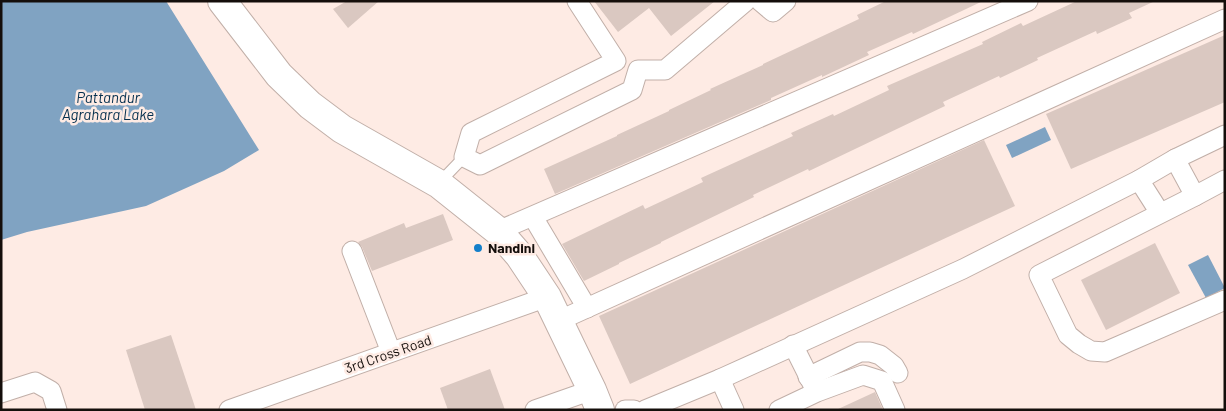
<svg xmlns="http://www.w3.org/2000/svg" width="1226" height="411" viewBox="0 0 1226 411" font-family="Barlow,sans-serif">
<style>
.water{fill:#80a3c2}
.building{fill:#dac8c1}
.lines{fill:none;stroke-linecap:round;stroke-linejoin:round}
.lane-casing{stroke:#c1afa8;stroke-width:12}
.street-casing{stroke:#c1afa8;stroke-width:21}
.secondary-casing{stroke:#c1afa8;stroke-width:30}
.lane{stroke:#fff;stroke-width:10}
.street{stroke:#fff;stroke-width:19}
.secondary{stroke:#fff;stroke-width:28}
.poi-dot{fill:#147fca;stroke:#feebe4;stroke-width:2}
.labels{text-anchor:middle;stroke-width:5;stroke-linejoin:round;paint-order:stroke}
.poi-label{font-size:14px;font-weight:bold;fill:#140e0b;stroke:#feebe4;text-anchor:start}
.street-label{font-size:14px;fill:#140e0b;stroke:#feebe4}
.water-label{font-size:15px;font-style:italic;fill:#042f4e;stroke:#feebe4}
</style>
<rect width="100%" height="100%" fill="#feebe4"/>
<g class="water">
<polygon points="1,1 166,1 259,150 224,171 146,206 27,232 1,240"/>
<polygon points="1045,127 1051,140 1012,158 1006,145"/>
<polygon points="1208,255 1225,288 1206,298 1188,265"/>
</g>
<g class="building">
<polygon points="347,1 379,1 348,28 333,9"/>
<polygon points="594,1 715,1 671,36 649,8 618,32"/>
<polygon points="886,1 983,1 913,34 912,32 867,52 869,55 822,77 822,75 771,98 771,100 555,194 544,169 617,136 617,135 669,111 669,110 711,90 710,89 763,65 763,64 859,19 857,15"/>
<polygon points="1077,1 1155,1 1129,13 1132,18 1097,34 1096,31 1037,58 1038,60 1000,78 999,76 943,102 945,106 809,171 808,169 753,195 754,197 661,242 661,243 619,263 619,264 584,281 562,244 643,205 645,209 703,182 701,178 793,136 791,133 833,114 834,116 889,90 887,86 983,44 982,42 1021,23 1023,26"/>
<polygon points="1225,35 1225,102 1071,169 1046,114"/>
<polygon points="984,140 1015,206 630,384 599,316"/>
<polygon points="443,214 453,240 372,271 362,247 358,242 404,223 406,228"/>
<polygon points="1155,243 1180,293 1106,330 1081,280"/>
<polygon points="171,335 196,410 145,410 126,350"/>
<polygon points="490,369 505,410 448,410 440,388"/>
<polygon points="875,392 883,410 836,410"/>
</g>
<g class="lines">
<defs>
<polyline id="lane" points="439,183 464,157"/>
<g id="street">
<polyline points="577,1 616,61 471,133 464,157 480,165 632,90 638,70 665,70 746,1"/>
<polyline points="760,1 773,12 786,1"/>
<polyline points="1175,159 1195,196"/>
<polyline points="1139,180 1160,213"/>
<polyline points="1225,180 1195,196 1039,275 1068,335 1079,344 1091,351 1105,352 1225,300"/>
<polyline points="533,217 587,308"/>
<polyline points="498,231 1028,1"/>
<polyline points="352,251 391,352"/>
<polyline points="558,321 1225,19"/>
<polyline points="793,345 814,387"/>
<polyline points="808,377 860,352 870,352 880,355 894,366 898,373"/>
<polyline points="720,379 734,410"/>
<polyline points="1,393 35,382 51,391 57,410"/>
<polyline points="229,410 547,297"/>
<polyline points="535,410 592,390"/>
<polyline points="625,410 634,410"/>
<polyline points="645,410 720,379 963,269 1139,180 1175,159 1225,135"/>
<polyline points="779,410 817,392 863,375 882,381 895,410"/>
</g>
<polyline id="secondary" points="222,1 279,75 310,105 342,129 439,184 498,231 519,255 547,297 592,390 600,410"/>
</defs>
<use href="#lane" class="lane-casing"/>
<use href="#street" class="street-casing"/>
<use href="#secondary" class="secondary-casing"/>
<use href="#lane" class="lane"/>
<use href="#street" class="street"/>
<use href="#secondary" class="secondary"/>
</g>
<circle class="poi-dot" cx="478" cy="248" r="5"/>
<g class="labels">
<g class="poi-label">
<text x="488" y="253">Nandini</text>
</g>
<g class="street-label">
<text transform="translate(388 354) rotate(-19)" y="5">3rd Cross Road</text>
</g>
<g class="water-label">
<text x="108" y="103">Pattandur<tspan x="108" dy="17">Agrahara Lake</tspan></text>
</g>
</g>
<rect width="1226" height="411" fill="none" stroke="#140e0b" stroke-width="5"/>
</svg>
